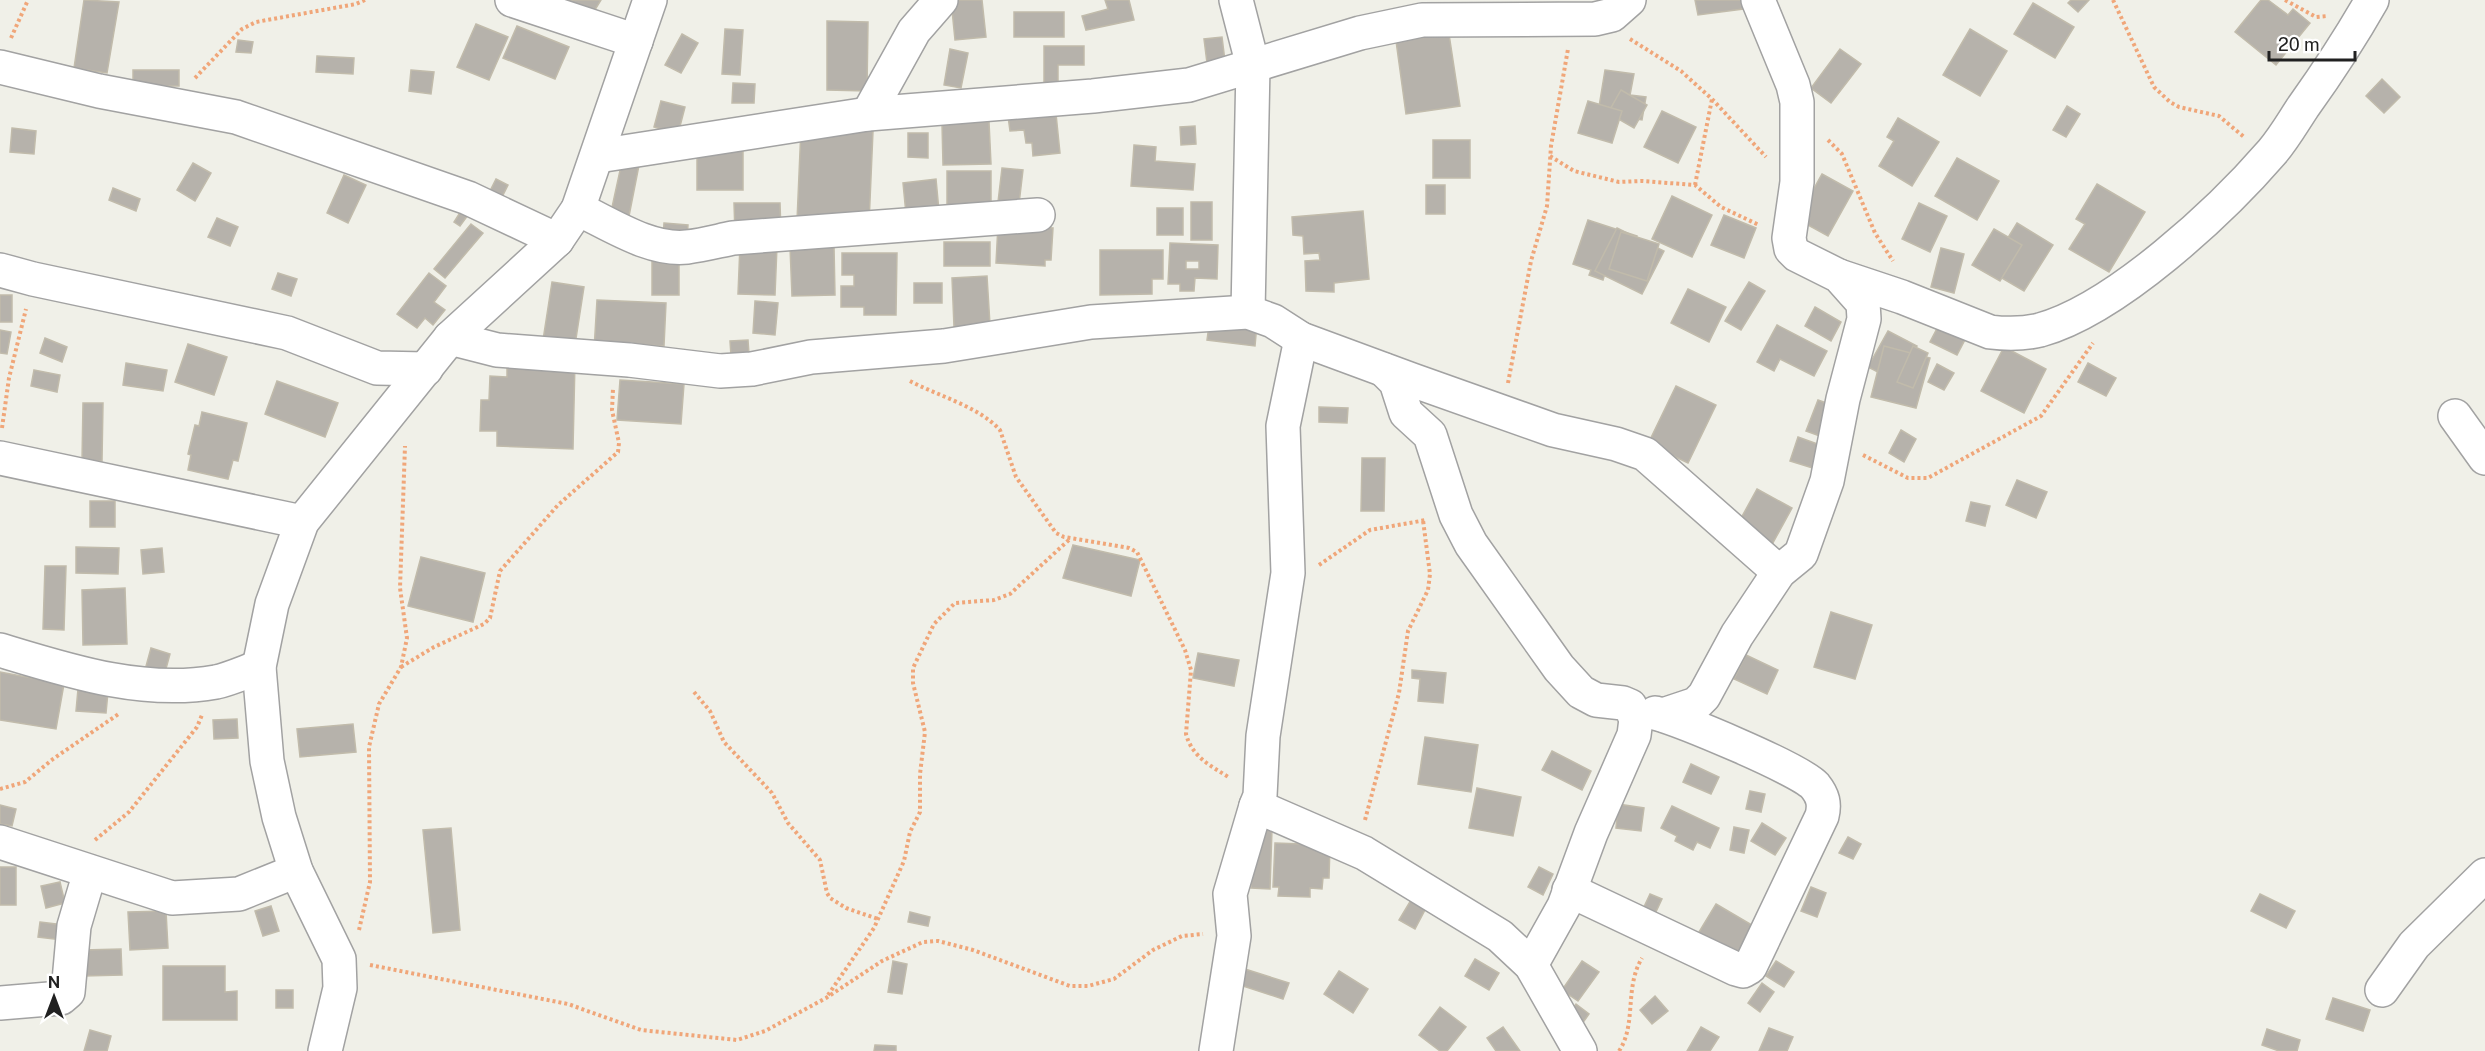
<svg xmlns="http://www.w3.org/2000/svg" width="2485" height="1051" viewBox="0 0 2485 1051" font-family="'Public Sans',sans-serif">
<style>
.building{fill:#b6b2ab;stroke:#c1bbab;stroke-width:1.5;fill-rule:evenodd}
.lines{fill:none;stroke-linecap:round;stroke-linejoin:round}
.minor-casing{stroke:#a2a2a2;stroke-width:36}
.path{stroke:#f0a679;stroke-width:4;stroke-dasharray:3 3;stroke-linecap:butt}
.minor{stroke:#fff;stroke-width:33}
</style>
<rect width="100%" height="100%" fill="#f0f0e8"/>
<g class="building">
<polygon points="84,0 119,2 107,73 74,68"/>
<polygon points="569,0 601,0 590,18 567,3"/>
<polygon points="951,0 982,0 986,37 955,40"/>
<polygon points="1105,0 1129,0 1134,20 1086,30 1082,16 1108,9"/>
<polygon points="1695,0 1742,0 1743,9 1698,15"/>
<polygon points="2071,0 2089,0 2078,12 2068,3"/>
<polygon points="2261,0 2268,0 2288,15 2293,9 2310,23 2276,65 2235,32"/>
<polygon points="2033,3 2074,27 2055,58 2014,34"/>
<rect x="1014" y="12" width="50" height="25"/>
<polygon points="827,21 868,22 867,91 827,90"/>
<polygon points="476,24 508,37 489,80 457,67"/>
<polygon points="517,26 569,47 555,79 503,58"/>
<polygon points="725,29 743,30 740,75 722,74"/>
<polygon points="1970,29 2007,51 1980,96 1943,75"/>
<polygon points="682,34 698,43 681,73 665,65"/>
<polygon points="1449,34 1460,106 1406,114 1396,41"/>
<polygon points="1222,37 1226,69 1208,71 1204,39"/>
<polygon points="238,40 253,42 251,53 236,52"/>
<polygon points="1044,46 1084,46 1084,65 1058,65 1058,89 1044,89"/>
<polygon points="950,49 968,53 961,88 944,85"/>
<polygon points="1840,49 1861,64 1831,103 1811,88"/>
<polygon points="317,56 354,58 353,74 316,72"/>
<rect x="133" y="70" width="46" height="16"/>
<polygon points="411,70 434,72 431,94 409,91"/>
<polygon points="1605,70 1634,74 1630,95 1646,97 1642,120 1598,113"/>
<polygon points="2382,79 2400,97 2384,113 2366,96"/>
<polygon points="733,83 755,84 754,103 732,103"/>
<polygon points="1621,90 1647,105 1634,128 1608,113"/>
<polygon points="661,101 685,107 678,134 654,127"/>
<polygon points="1588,101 1622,111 1612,143 1578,133"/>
<polygon points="1055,104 1060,153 1033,156 1032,143 1026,143 1024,130 1010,131 1007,109"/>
<polygon points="2067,106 2080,114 2066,137 2053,130"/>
<polygon points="1662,111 1696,127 1678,163 1644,147"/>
<polygon points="1898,118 1939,142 1912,186 1879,166 1894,141 1887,137"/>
<polygon points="989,122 991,164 943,165 942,124"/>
<polygon points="1195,126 1196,144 1181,145 1180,127"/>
<polygon points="12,128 36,131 34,154 10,152"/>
<polygon points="801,128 873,131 869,224 797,221"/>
<polygon points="908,133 928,133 928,158 908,157"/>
<rect x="1433" y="140" width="37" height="38"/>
<polygon points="1134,145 1156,147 1155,161 1195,164 1193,190 1131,186"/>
<rect x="697" y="149" width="46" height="41"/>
<polygon points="624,152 641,155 629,216 611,212"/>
<polygon points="1957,158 1999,181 1977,220 1935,196"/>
<polygon points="193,163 211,173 195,201 177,190"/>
<polygon points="1002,168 1023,170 1019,204 998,202"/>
<rect x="947" y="171" width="44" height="38"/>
<polygon points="1822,174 1853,191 1828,236 1797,219"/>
<polygon points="344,175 366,185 348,223 327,213"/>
<polygon points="496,179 508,185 501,199 489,193"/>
<polygon points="936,179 939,211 906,214 903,183"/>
<polygon points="2097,184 2145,212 2109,272 2069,249 2085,224 2076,219"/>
<rect x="1426" y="185" width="19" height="29"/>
<polygon points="113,188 140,199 136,211 109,200"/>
<polygon points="1672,196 1712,215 1692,257 1652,239"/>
<rect x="1191" y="202" width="21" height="38"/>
<polygon points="734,203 780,203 781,233 735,234"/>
<polygon points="1919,203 1947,216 1930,252 1902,239"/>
<rect x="1157" y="208" width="26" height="27"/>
<polygon points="461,211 468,215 460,226 454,222"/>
<polygon points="1363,211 1369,279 1334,283 1334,292 1306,291 1305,261 1320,260 1319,253 1304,254 1303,236 1293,235 1292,217"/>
<polygon points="1724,215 1756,228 1744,258 1711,245"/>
<polygon points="217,218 238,227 230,246 208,237"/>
<polygon points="1588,220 1637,236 1624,275 1606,270 1603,280 1589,275 1591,270 1573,264"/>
<polygon points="664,223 688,225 687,239 663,237"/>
<polygon points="2017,223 2053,245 2024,291 1988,270"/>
<polygon points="471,224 483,233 445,278 434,269"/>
<polygon points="998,225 1053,228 1051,260 1045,260 1045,266 996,263"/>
<polygon points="1617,228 1664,251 1642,294 1595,271"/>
<polygon points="1994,229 2022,245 2000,281 1972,265"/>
<polygon points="1621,232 1659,244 1647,281 1609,269"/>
<rect x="944" y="242" width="46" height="24"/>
<path d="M 1170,243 L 1218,245 L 1217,279 L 1195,278 L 1194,291 L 1180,291 L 1180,284 L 1168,284 ZM 1186,261 L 1199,261 L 1199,269 L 1186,269 Z"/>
<polygon points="740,245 777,246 775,295 738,294"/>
<polygon points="834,246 835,295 792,296 790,247"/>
<polygon points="1941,248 1964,254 1954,293 1931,287"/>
<polygon points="1100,250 1163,250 1163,279 1152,279 1152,294 1100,295"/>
<polygon points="842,253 897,253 896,315 864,315 864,307 841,307 841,286 854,286 854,275 842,275"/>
<rect x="652" y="261" width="27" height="34"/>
<polygon points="278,273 297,279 291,296 272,289"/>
<polygon points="429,273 446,286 434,302 445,310 433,325 425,318 417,328 397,314"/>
<polygon points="987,276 990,325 954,327 952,278"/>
<polygon points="552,282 584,287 575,345 543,340"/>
<polygon points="1749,282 1765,291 1741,330 1725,321"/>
<rect x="914" y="283" width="28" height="20"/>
<polygon points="1688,289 1726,307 1709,342 1671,323"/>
<rect x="0" y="295" width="12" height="27"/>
<polygon points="597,300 666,303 664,346 626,344 594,350"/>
<polygon points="755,301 778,303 775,335 753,333"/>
<polygon points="1815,307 1841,322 1831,341 1805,326"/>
<polygon points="1210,318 1257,324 1255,346 1207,340"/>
<polygon points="1942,319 1969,332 1957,355 1930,342"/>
<polygon points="1777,325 1827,351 1814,376 1780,359 1774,371 1757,362"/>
<polygon points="0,330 11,332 7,354 0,353"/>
<polygon points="1888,331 1917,346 1897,382 1868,367"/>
<polygon points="45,338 67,347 62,362 40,353"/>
<polygon points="748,340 749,354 731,356 730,341"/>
<polygon points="188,344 227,357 214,395 175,382"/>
<polygon points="1884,346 1930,358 1916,408 1871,397"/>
<polygon points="1913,346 1928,353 1913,388 1897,382"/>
<polygon points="2004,347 2046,369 2024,413 1981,391"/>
<polygon points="507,359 575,361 573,449 497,446 497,431 480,431 481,400 489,400 490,376 507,377"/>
<polygon points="126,363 167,370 163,391 123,385"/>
<polygon points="2088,363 2116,378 2106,396 2078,382"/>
<polygon points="1937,364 1954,373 1944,390 1928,382"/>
<polygon points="34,370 60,375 57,392 31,386"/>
<polygon points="620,380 684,384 681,424 617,420"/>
<polygon points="277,381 338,403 325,437 265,414"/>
<polygon points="1676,386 1716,405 1688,463 1648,444"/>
<polygon points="1818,400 1832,405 1820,436 1806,431"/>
<polygon points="83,403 103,403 102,461 82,461"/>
<polygon points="1319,407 1348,408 1347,423 1319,422"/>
<polygon points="202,412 247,423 238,461 233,460 228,479 188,470 191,455 188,454 195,425 199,426"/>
<polygon points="1901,430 1916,439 1904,462 1889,453"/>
<polygon points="1798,437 1823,446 1816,469 1790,461"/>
<polygon points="1362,458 1385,458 1384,511 1361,511"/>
<polygon points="2017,480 2047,492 2036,518 2006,505"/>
<polygon points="1757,489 1792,508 1769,550 1734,531"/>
<rect x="90" y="501" width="25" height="26"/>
<polygon points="1971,502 1990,506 1985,526 1966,521"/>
<polygon points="1073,545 1140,560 1131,596 1063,578"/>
<polygon points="76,547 119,548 118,574 76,573"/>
<polygon points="162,548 164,572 143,574 141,550"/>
<polygon points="421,557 485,573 473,622 408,606"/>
<polygon points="45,566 66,566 64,630 43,629"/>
<polygon points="125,588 127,644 83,645 82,590"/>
<polygon points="1831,612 1872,625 1855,679 1814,667"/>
<polygon points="151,648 170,654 164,676 145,670"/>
<polygon points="1198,653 1239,660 1234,686 1193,678"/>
<polygon points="1746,655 1778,670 1767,694 1734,679"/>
<polygon points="1412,670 1446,673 1443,703 1418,701 1420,679 1412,678"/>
<polygon points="0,672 64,684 56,729 0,720"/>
<polygon points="78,689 108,692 106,713 76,711"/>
<polygon points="237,719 238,738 214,739 213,720"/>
<polygon points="353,724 356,752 300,757 297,729"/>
<polygon points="1425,737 1478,745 1471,792 1418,784"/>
<polygon points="1552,751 1591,771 1582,790 1542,770"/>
<polygon points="1691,764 1719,777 1711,794 1683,782"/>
<polygon points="1477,788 1521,797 1513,836 1469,828"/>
<polygon points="1750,791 1765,794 1761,812 1746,809"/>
<polygon points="1618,804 1644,808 1641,831 1616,828"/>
<polygon points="0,805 16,809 12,826 0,824"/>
<polygon points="1672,806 1719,828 1710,848 1697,842 1693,850 1675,841 1677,836 1661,828"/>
<polygon points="1762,823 1786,838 1775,855 1751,841"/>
<polygon points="1734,827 1749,830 1744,853 1730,850"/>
<polygon points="451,828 460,930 433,933 423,830"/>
<polygon points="1253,828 1272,829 1270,889 1251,888"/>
<polygon points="1848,837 1861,844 1853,859 1839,853"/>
<polygon points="1275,843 1330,845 1329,878 1323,878 1322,889 1310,888 1310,897 1278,896 1279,887 1273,887"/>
<rect x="0" y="867" width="16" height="38"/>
<polygon points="1539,867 1553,874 1543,895 1528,887"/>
<polygon points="60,882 65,903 46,908 41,886"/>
<polygon points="1811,887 1826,893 1817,917 1801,911"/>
<polygon points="1650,894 1662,899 1654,916 1642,911"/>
<polygon points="2260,894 2295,911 2286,928 2251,911"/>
<polygon points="1411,900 1426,908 1415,929 1399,920"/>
<polygon points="1716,904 1757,928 1737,962 1696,937"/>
<polygon points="271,906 279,931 263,936 255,911"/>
<polygon points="166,911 168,948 130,950 128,912"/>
<polygon points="910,912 930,917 928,926 908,922"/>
<polygon points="40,922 64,925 62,940 38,937"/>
<polygon points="121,949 122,975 84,976 83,950"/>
<polygon points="1475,959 1499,973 1489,990 1465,976"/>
<polygon points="893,961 907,964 902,994 888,992"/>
<polygon points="1582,961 1599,972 1578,1001 1562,990"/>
<polygon points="1776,961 1794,972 1784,987 1766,976"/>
<polygon points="163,966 225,966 225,992 237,991 237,1020 163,1020"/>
<polygon points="1245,969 1289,983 1283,999 1240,985"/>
<polygon points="1339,971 1368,989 1353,1013 1324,994"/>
<polygon points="1762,983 1774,992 1760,1012 1748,1003"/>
<rect x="276" y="990" width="17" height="18"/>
<polygon points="1655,996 1668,1011 1652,1024 1640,1010"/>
<polygon points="2333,998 2370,1010 2363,1031 2326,1019"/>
<polygon points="1576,1004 1589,1014 1577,1031 1564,1022"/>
<polygon points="1440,1007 1466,1027 1447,1051 1440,1051 1419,1035"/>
<polygon points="1503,1027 1520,1051 1496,1051 1487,1038"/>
<polygon points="1701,1027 1719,1037 1710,1051 1687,1051"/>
<polygon points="1769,1028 1793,1037 1787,1051 1759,1051"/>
<polygon points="2267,1029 2300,1040 2297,1051 2279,1051 2262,1045"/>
<polygon points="90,1030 111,1036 107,1051 84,1051"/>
<polygon points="875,1045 896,1046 896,1051 874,1051"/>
</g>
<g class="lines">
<defs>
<g id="minor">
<polyline points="512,0 636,41"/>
<polyline points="1236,0 1253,66 1248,312"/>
<polyline points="0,67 99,91 236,117 468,198 557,240"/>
<polyline points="868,114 914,31 941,0"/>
<polyline points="598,156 868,114 1093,96 1189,85 1360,33 1422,20 1595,19 1612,15 1629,0"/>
<path d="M 578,209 C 610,224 650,251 687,247 C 703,245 718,241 733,238 L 1038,215"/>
<polyline points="0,270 33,279 287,333 377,368 426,369"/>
<path d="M 1839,276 L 1902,297 L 1990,332 C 2006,334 2024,334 2040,330 C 2116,309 2221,211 2272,152 C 2284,138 2293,122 2303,107 C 2328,72 2351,37 2372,0"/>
<polyline points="450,338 497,350 629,360 720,371 752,369 811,357 944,346 1091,322 1248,312 1273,321 1301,339 1412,380 1553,430 1616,444 1645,454 1779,572"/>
<polyline points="1301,339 1283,426 1288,573 1263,736 1260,796 1256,806 1364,853 1500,936 1531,965 1580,1051"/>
<polyline points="1384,370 1396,382 1406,413 1430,435 1456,515 1471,544 1559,668 1581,692 1596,700 1623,703 1630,706 1636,719 1634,735 1591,833 1564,906 1531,965"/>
<polyline points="2455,416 2485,458"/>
<polyline points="0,458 302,522"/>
<path d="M 0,650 C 69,671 143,695 216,682 C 230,679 245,672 259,667"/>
<polyline points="1663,715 1696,704 1704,696 1737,635 1779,572 1801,554 1827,481 1843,399 1864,319 1863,303 1839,276 1797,255 1791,249 1789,238 1797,182 1797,102 1793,85 1758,0"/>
<polyline points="0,842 172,898 239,894 296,871"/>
<path d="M 1569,890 L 1736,969 L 1743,971 L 1750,967 L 1822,816 C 1825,804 1823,796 1815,786 C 1800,769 1681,720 1655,713"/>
<polyline points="2382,990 2414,945 2485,875"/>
<polyline points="0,1003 61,998 68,992 74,926 90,872"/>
<polyline points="325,1051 340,988 339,959 296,871 279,817 267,761 259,667 272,604 302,522 450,338 557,240 578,209 650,0"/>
<polyline points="1216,1051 1234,936 1230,894 1256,806"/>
</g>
</defs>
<use href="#minor" class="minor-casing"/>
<g class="path">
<polyline points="2113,0 2154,87 2170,102 2179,107 2219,116 2244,137"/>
<polyline points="2285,0 2316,17 2327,16"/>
<polyline points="11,38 28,0"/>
<polyline points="1630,39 1681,71 1712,99 1766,157"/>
<polyline points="195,78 242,29 256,22 356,4 365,0"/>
<polyline points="1828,140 1842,154 1875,233 1893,261"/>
<polyline points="1550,156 1574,171 1619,182 1642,181 1695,185 1721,207 1759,225"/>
<polyline points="1695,185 1712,99"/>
<path d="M 910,381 C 938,396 978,406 1000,430 L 1016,477 L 1056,533 L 1064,537 L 1129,548 L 1137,552 L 1185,650 L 1191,670 L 1186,734 C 1192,757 1211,766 1230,778"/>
<polyline points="1508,383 1531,261 1547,206 1551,146 1568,49"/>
<polyline points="2,428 9,378 26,309"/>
<polyline points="1863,455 1908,478 1928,478 2041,416 2093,343"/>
<polyline points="1319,565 1370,530 1426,520"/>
<polyline points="401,667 434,647 484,624 490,618 500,571 558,505 618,452 619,443 612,410 613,389"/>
<polyline points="694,692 710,711 724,742 772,793 788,823 820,860 827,893 830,898 846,908 878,919"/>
<polyline points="0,789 25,782 53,759 120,713"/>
<polyline points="1365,820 1399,693 1408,631 1428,590 1430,574 1423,520"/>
<polyline points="95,840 129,812 197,727 202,715"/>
<polyline points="359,930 370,882 369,747 379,704 401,667 407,638 400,588 405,446"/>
<polyline points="370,965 568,1004 641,1030 737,1040 765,1031 826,998 882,961 923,942 938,941 973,950 1070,986 1088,986 1114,979 1153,950 1182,936 1203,934"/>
<polyline points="828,995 874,928 904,861 910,832 920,812 920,774 925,732 913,683 913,668 934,624 955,603 994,600 1010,594 1071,538"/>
<path d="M 1619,1051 C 1637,1024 1624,988 1642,958"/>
</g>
<use href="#minor" class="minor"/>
</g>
<g transform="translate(54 997)" stroke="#ffffff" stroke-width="4.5" paint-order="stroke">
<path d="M0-4.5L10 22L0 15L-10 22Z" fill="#212121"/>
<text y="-9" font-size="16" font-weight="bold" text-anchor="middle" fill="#212121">N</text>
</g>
<path d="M2269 51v9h86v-9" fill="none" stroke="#212121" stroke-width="3"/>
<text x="2278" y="51" font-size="18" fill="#212121" stroke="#ffffff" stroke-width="4.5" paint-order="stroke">20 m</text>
</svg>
